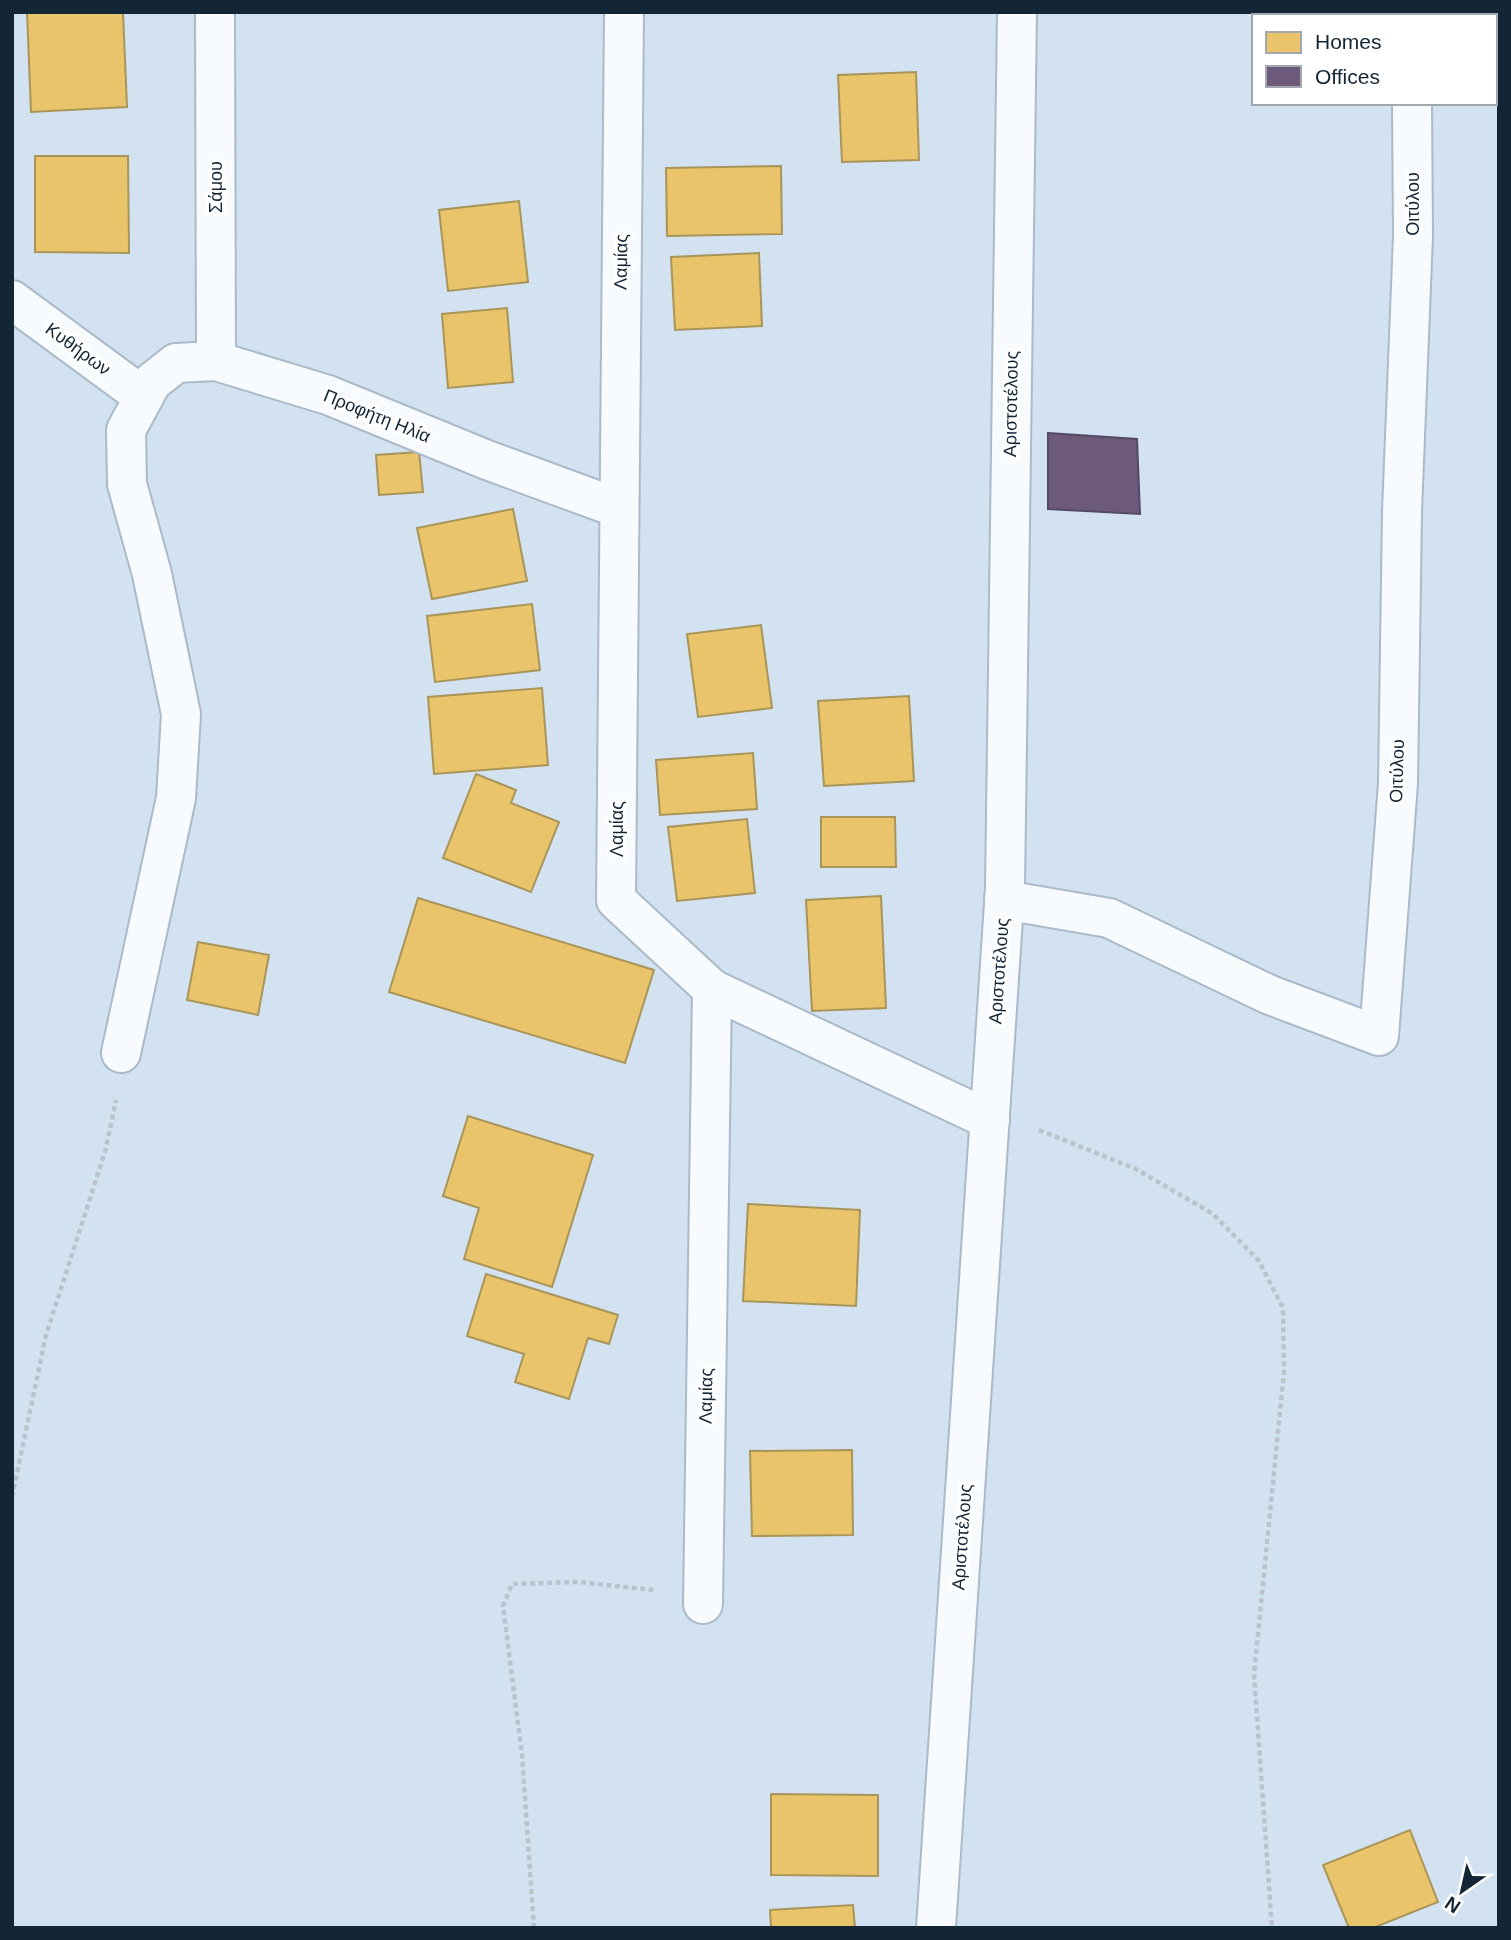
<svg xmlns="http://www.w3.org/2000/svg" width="1511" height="1940" viewBox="0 0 1511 1940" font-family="Arial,sans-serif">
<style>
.homes{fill:#e9c46a;stroke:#a9955a;stroke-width:2}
.offices{fill:#6d597a;stroke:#524a66;stroke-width:2}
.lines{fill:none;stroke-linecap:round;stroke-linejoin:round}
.minor-casing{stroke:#aabac9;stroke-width:42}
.path{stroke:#bbc3ca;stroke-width:4.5;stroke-dasharray:5 3.5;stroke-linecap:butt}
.minor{stroke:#f8fbfd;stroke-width:38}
.labels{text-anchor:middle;stroke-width:7;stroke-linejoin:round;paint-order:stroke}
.street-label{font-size:18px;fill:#132636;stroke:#fff}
</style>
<rect width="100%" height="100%" fill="#d3e2f1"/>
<g class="homes">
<polygon points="27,12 123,12 127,107 31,112"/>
<polygon points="916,72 919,160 842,162 838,75"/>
<polygon points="35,156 128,156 129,253 35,252"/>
<polygon points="781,166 782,234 667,236 666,168"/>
<polygon points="519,201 528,282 448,291 439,210"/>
<polygon points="759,253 762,326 675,330 671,257"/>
<polygon points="507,308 513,382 448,388 442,314"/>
<polygon points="419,452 423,492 379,495 376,455"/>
<polygon points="513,509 527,581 432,599 417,528"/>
<polygon points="532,604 540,670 435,682 427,616"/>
<polygon points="761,625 772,708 698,717 687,634"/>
<polygon points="542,688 548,765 434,774 428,697"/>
<polygon points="909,696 914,781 824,786 818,701"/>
<polygon points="753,753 757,809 660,815 656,760"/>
<polygon points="476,774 516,790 511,803 559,822 531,892 443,858"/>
<polygon points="821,817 895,817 896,867 821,867"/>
<polygon points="747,819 755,893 677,901 668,827"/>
<polygon points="881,896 886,1008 812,1011 806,900"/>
<polygon points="418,898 654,970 625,1063 389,992"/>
<polygon points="198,942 269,955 258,1015 187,1000"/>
<polygon points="468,1116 593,1155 552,1287 464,1259 479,1208 443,1196"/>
<polygon points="748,1204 860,1210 856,1306 743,1301"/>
<polygon points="486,1274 618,1315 609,1344 588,1338 569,1399 515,1382 524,1354 467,1336"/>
<polygon points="852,1450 853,1535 752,1536 750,1451"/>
<polygon points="771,1794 878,1795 878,1876 771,1875"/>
<polygon points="1410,1830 1438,1902 1373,1928 1349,1928 1323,1865"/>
<polygon points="853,1905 855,1928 771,1928 770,1910"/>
</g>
<polygon class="offices" points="1048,433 1137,439 1140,514 1048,509"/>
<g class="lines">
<defs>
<g id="minor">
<polyline points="215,12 216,361"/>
<polyline points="624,12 616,900 712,989 703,1604"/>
<polyline points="1412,12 1412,16"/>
<polyline points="1495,29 1499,29"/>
<polyline points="12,300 144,397"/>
<polyline points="1004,900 1109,918 1270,995 1379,1036 1398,783 1402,512 1413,236 1412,103"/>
<polyline points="712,989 990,1120"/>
<polyline points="121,1053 176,798 181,714 152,574 127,484 126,430 152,382 176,363 216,361 328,395 487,460 618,508"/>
<polyline points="936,1928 1005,888 1017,12"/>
</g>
</defs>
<use href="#minor" class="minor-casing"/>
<g class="path">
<polyline points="1039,1130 1136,1169 1213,1214 1259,1261 1283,1308 1284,1372 1254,1674 1272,1928"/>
<polyline points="12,1497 46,1335 105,1152 116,1100"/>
<polyline points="534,1928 522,1755 503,1606 512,1584 578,1582 654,1590"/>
</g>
<use href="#minor" class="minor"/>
</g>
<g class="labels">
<g class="street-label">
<text transform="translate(216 187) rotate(-90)" y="6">Σάμου</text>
<text transform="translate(1413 204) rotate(-90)" y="6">Οιτύλου</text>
<text transform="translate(621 262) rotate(-89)" y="6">Λαμίας</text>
<text transform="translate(78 349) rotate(36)" y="6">Κυθήρων</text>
<text transform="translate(1011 404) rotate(-89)" y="6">Αριστοτέλους</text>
<text transform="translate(377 416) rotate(22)" y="6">Προφήτη Ηλία</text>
<text transform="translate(1397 771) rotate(-88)" y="6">Οιτύλου</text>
<text transform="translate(617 829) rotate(-90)" y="6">Λαμίας</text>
<text transform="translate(999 971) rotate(-86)" y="6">Αριστοτέλους</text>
<text transform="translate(706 1396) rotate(-89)" y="6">Λαμίας</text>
<text transform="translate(962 1537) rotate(-86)" y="6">Αριστοτέλους</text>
</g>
</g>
<rect width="1511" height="1940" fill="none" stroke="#132636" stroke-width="28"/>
<rect x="1252" y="14" width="245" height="91" fill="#ffffff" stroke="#a1a8af" stroke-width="2"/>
<rect x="1266" y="32" width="35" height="21" fill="#e9c46a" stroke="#a1a8af" stroke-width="2"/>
<text x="1315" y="49" font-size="21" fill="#132636">Homes</text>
<rect x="1266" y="66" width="35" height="21" fill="#6d597a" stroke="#a1a8af" stroke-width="2"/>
<text x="1315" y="84" font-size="21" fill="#132636">Offices</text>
<g transform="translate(1462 1891) rotate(214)" stroke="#ffffff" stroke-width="5" paint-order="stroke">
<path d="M0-5L12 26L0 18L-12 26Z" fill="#132636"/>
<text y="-10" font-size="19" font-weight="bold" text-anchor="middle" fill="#132636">N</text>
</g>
</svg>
